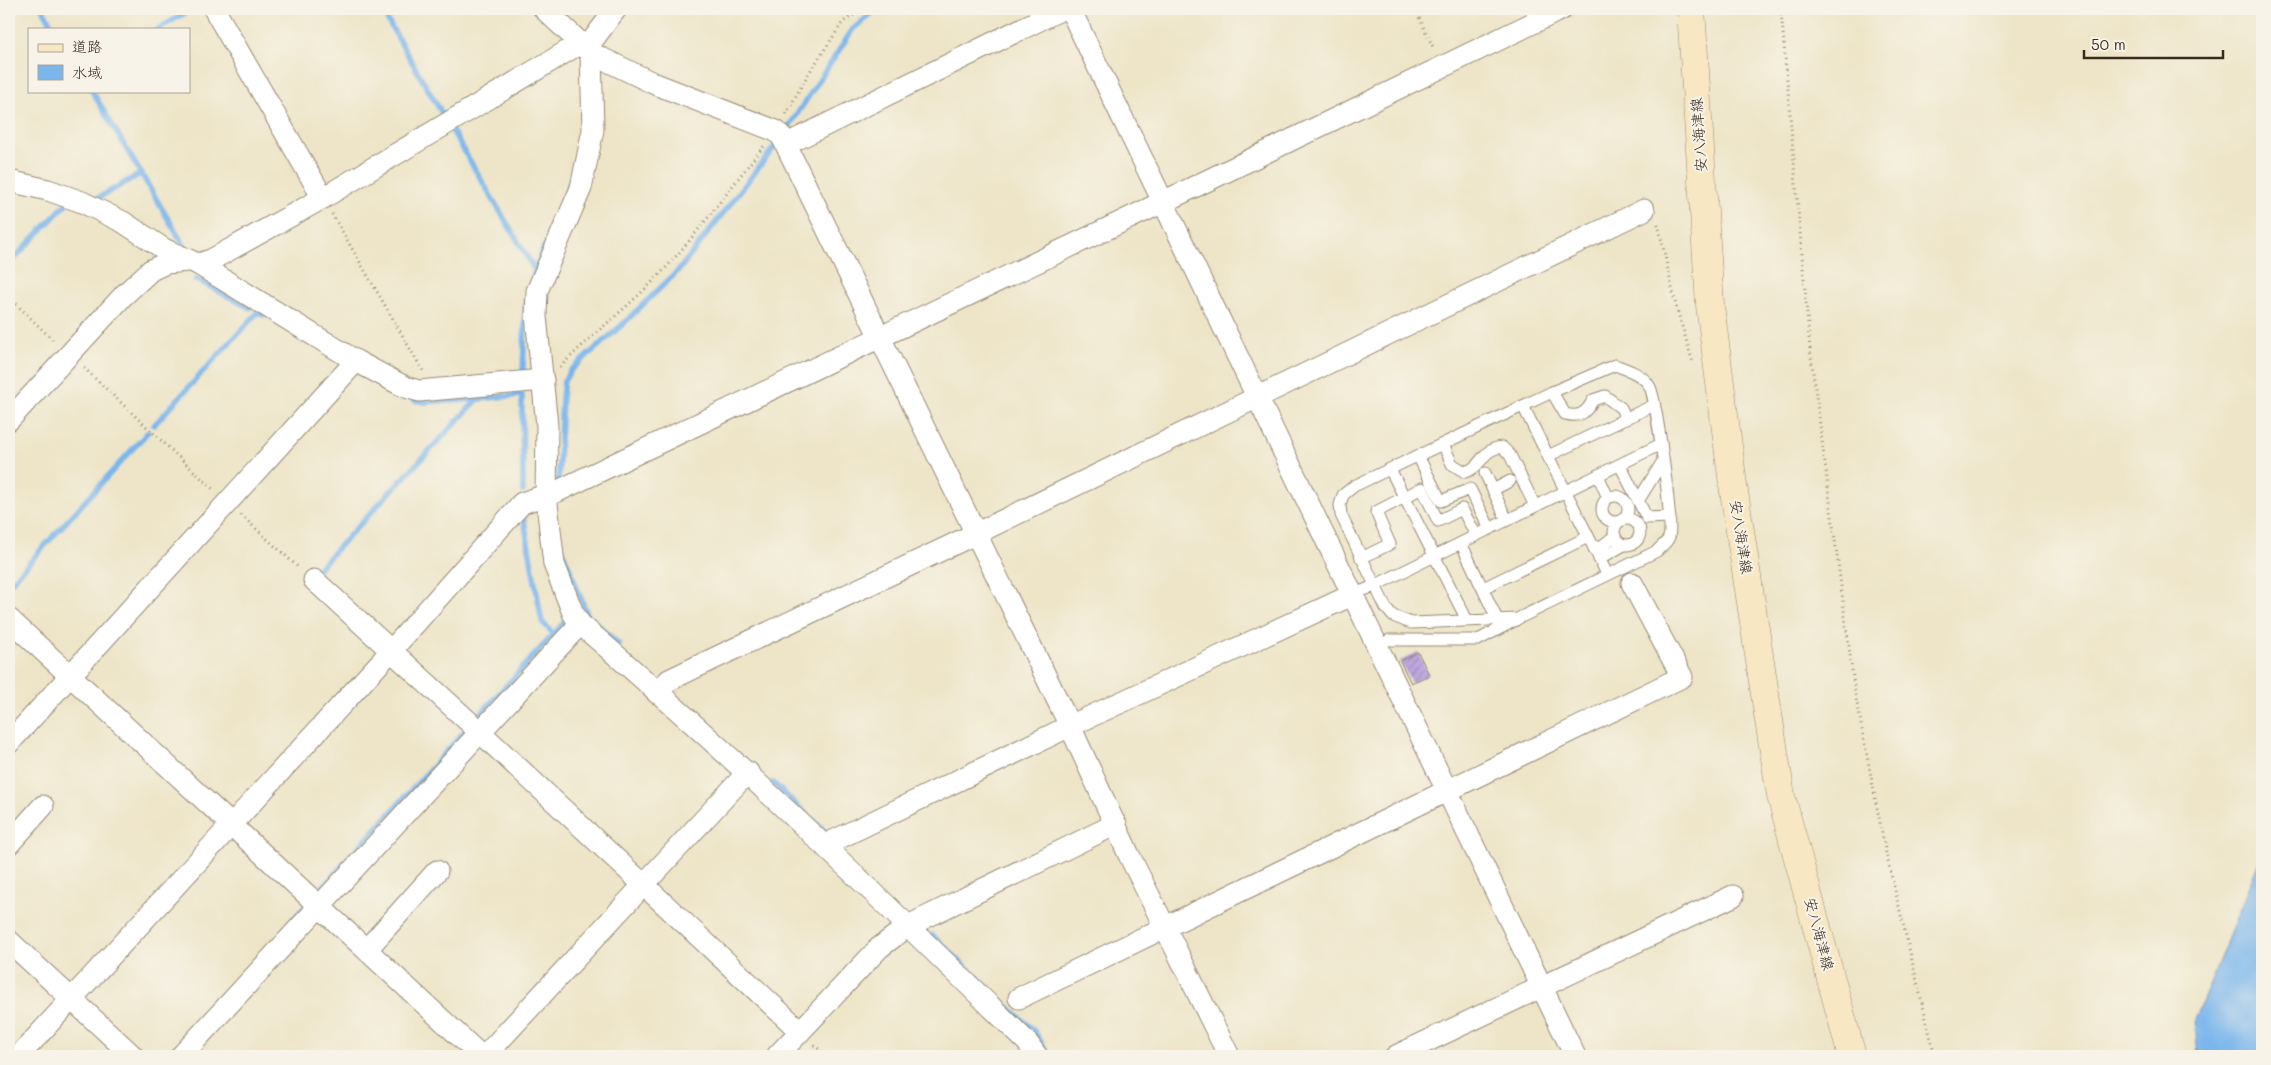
<svg xmlns="http://www.w3.org/2000/svg" width="2271" height="1065" viewBox="0 0 2271 1065" font-family="Mali,'Klee One',sans-serif">
<style>
.water{fill:#7ab6ec;stroke:#5a7085}
.lines{fill:none;stroke-linecap:round;stroke-linejoin:round}
.stream{stroke:#7ab6ec;stroke-width:5.5}
.building{fill:url(#building-hatch)}
.lane-casing{stroke:#948873;stroke-width:13}
.street-casing{stroke:#948873;stroke-width:23}
.secondary-casing{stroke:#948873;stroke-width:29}
.path{stroke:#948873;stroke-width:3;stroke-dasharray:1 4;stroke-linecap:butt}
.lane{stroke:#fff;stroke-width:11}
.street{stroke:#fff;stroke-width:21}
.secondary{stroke:#f7e8c3;stroke-width:28}
.labels{text-anchor:middle;stroke-width:4;stroke-linejoin:round;paint-order:stroke}
.street-label{font-size:15px;fill:#3b2a1e;stroke:#f7f3e8}
</style>
<defs>
<pattern id="building-hatch" width="6" height="6" patternUnits="userSpaceOnUse" patternTransform="scale(1.25)"><rect width="6" height="6" fill="#b49ade"/><path d="M-1 1l2-2M0 6l6-6M5 7l2-2" fill="none" stroke="#947eb3"/></pattern>
</defs>
<rect width="100%" height="100%" fill="#f7f3e8"/>
<filter id="ink" filterUnits="userSpaceOnUse"><feTurbulence type="fractalNoise" baseFrequency=".02" numOctaves="2"/><feDisplacementMap in="SourceGraphic" scale="10" xChannelSelector="R" yChannelSelector="G"/><feConvolveMatrix kernelMatrix="1 2 1 2 8 2 1 2 1" color-interpolation-filters="sRGB"/></filter>
<filter id="wash" filterUnits="userSpaceOnUse"><feTurbulence type="fractalNoise" baseFrequency=".0096" numOctaves="4" result="noise"/><feDisplacementMap in="SourceGraphic" scale="20" xChannelSelector="R" yChannelSelector="G"/><feGaussianBlur stdDeviation="1.12" result="paint"/><feColorMatrix in="noise" values="0 0 0 0 0 0 0 0 0 0 0 0 0 0 0 0 0 1.4 0 .05"/><feComposite in="paint" operator="in"/></filter>
<g filter="url(#wash)">
<rect width="100%" height="100%" fill="#eee5c8"/>
<polygon class="water" points="2262,854 2262,1056 2198,1056 2195,1020"/>
<g class="lines">
<g class="stream">
<polyline points="43,9 54,29"/>
<polyline points="381,9 443,115"/>
<polyline points="158,29 192,9"/>
<polyline points="92,91 186,249"/>
<polyline points="451,129 535,270 533,276"/>
<polyline points="784,134 853,29 877,9"/>
<polyline points="96,199 142,173"/>
<polyline points="563,205 575,167"/>
<polyline points="9,264 66,204"/>
<polyline points="535,270 544,246"/>
<polyline points="196,279 250,308"/>
<polyline points="523,370 526,300"/>
<polyline points="478,399 522,395 523,491"/>
<polyline points="154,425 258,312 263,315"/>
<polyline points="558,486 562,398 564,381 571,370 621,326 679,270 779,141"/>
<polyline points="524,520 542,622 554,634"/>
<polyline points="561,547 588,616 619,644"/>
<polyline points="314,573 478,399 424,402 414,400"/>
<polyline points="9,585 148,432"/>
<polyline points="773,783 832,838"/>
<polyline points="290,923 570,616"/>
<polyline points="932,935 1035,1032 1050,1056"/>
<polyline points="168,1056 176,1048"/>
</g>
</g>
<g id="blocks">
<polygon class="building" points="1418,652 1429,675 1411,683 1400,661"/>
</g>
</g>
<g filter="url(#ink)">
<use href="#blocks" fill-opacity="0" stroke="#948873" stroke-width="1"/>
<g class="lines">
<defs>
<g id="lane">
<path d="M 1615,365 C 1628,370 1643,374 1650,387 C 1656,400 1674,525 1669,537 C 1668,542 1660,547 1657,551 L 1517,619 L 1411,623 L 1393,616 L 1386,608 L 1341,515 L 1340,505 L 1343,495 L 1354,486 L 1552,392 Z"/>
<path d="M 1552,392 L 1565,414 C 1580,418 1586,413 1593,400 L 1605,396 L 1621,408 L 1626,419"/>
<polyline points="1523,406 1607,574"/>
<path d="M 1443,444 L 1452,464 L 1465,472 C 1483,467 1481,449 1502,447 L 1510,455 L 1535,506"/>
<polyline points="1418,456 1441,501 1470,489 1490,529"/>
<polyline points="1548,456 1654,405"/>
<polyline points="1620,465 1647,518 1670,517"/>
<polyline points="1390,469 1467,620"/>
<polyline points="1485,473 1507,520"/>
<polyline points="1598,475 1608,498"/>
<polyline points="1493,490 1510,481"/>
<circle cx="1615" cy="509" r="13"/>
<polyline points="1638,501 1663,461"/>
<circle cx="1627" cy="532" r="13"/>
<polyline points="1461,543 1497,619"/>
<polyline points="1595,551 1615,536"/>
<polyline points="1361,558 1390,544 1376,512 1422,488 1438,521 1462,509 1476,535"/>
<polyline points="1599,559 1624,545"/>
<polyline points="1483,588 1588,537"/>
<polyline points="1352,595 1374,586 1661,444"/>
<polyline points="1389,640 1478,640 1516,620"/>
</g>
<g id="street">
<polyline points="214,9 323,198"/>
<polyline points="544,9 591,53 653,83 776,131 782,137 1070,726 1129,855 1229,1056"/>
<polyline points="1070,9 1575,1056"/>
<polyline points="586,49 616,9"/>
<path d="M 591,53 L 593,130 L 581,188 L 537,291 L 536,316 L 547,426 L 546,495 L 554,564 L 573,613 L 580,624 C 735,757 881,899 1027,1042 L 1037,1056"/>
<polyline points="787,144 1062,9"/>
<polyline points="9,181 48,190 82,202 123,222 164,249 198,264 356,361"/>
<polyline points="198,264 211,260 323,198 579,44"/>
<polyline points="9,420 124,295 151,270 166,263 187,261"/>
<polyline points="314,580 480,732 800,1031"/>
<polyline points="9,619 481,1056"/>
<polyline points="657,693 669,680 975,534 1644,210"/>
<polyline points="9,743 356,361 405,387 419,391 543,380"/>
<polyline points="9,844 43,806"/>
<polyline points="825,845 1070,726 1352,595"/>
<polyline points="9,941 133,1056"/>
<polyline points="367,949 437,871"/>
<polyline points="1019,998 1682,677 1632,583"/>
<polyline points="19,1056 390,652 522,503 558,491 1163,202 1562,9"/>
<polyline points="181,1056 580,624"/>
<polyline points="485,1056 748,772"/>
<polyline points="777,1056 879,948 908,926 1116,824"/>
<polyline points="1396,1056 1733,896"/>
</g>
<polyline id="secondary" points="1691,9 1710,305 1733,485 1768,714 1781,796 1852,1056"/>
</defs>
<use href="#lane" class="lane-casing"/>
<use href="#street" class="street-casing"/>
<use href="#secondary" class="secondary-casing"/>
<g class="path">
<polyline points="1415,9 1434,49"/>
<polyline points="1781,9 1810,349 1855,693 1885,849 1935,1056"/>
<polyline points="786,114 807,76 843,22 862,9"/>
<polyline points="332,214 423,371"/>
<polyline points="1658,224 1676,306 1693,363"/>
<polyline points="9,297 55,342"/>
<path d="M 560,367 C 596,330 637,301 671,262 C 704,225 733,184 764,146"/>
<polyline points="84,368 214,490"/>
<polyline points="241,515 299,568"/>
<polyline points="814,1045 827,1056"/>
</g>
<use href="#lane" class="lane"/>
<use href="#street" class="street"/>
<use href="#secondary" class="secondary"/>
</g>
</g>
<g class="labels">
<g class="street-label">
<text transform="translate(1699 135) rotate(-94)" y="5">安八海津線</text>
<text transform="translate(1741 537) rotate(81)" y="5">安八海津線</text>
<text transform="translate(1819 934) rotate(75)" y="5">安八海津線</text>
</g>
</g>
<rect width="2271" height="1065" fill="none" stroke="#f7f3e8" stroke-width="30"/>
<rect x="28" y="28" width="162" height="65" fill="#f7f3e8" stroke="#aca397"/>
<rect x="38" y="44" width="25" height="8" fill="#f7e8c3" stroke="#aca397"/>
<text x="72" y="52" font-size="15" fill="#3b2a1e">道路</text>
<rect x="38" y="65" width="25" height="15" fill="#7ab6ec" stroke="#aca397"/>
<text x="72" y="78" font-size="15" fill="#3b2a1e">水域</text>
<path d="M2084 50v8h139v-8" fill="none" stroke="#3b2a1e" stroke-width="2.5"/>
<text x="2091" y="50" font-size="15" fill="#3b2a1e" stroke="#f7f3e8" stroke-width="4" paint-order="stroke">50 m</text>
</svg>
